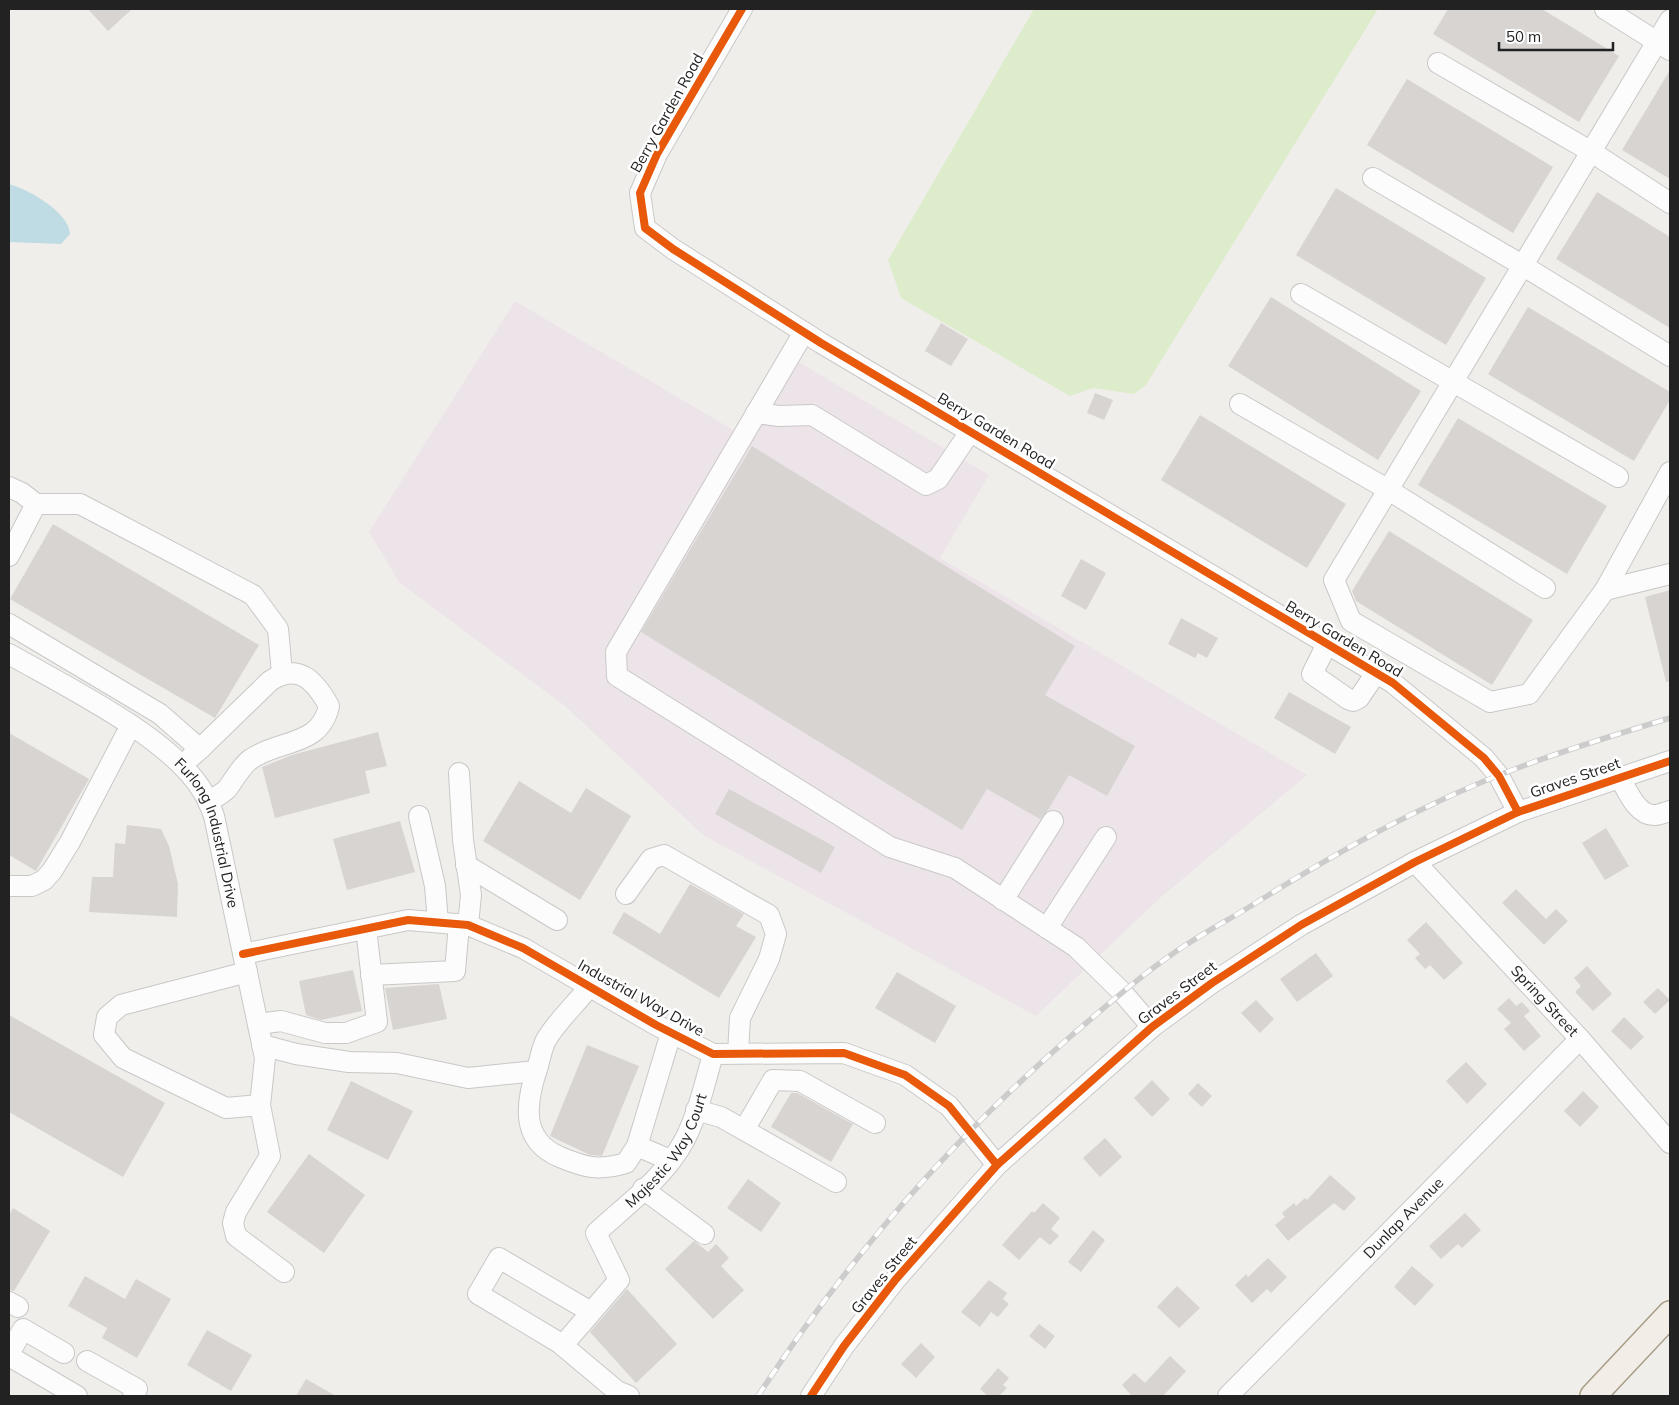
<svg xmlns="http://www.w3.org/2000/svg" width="1679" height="1405" viewBox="0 0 1679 1405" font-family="Mulish,sans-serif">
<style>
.industrial{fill:#ede4e9}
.grass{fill:#ddeccb}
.water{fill:#bfdbe3}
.building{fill:#d7d4d2}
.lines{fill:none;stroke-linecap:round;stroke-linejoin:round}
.minor-casing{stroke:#c9c8c7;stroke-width:22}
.major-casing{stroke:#a79c86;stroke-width:28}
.minor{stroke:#fdfcfc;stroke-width:20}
.major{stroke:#f3ede7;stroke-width:25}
.rail-casing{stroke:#ccc;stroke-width:5.5}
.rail{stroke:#fff;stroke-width:4;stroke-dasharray:11;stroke-linecap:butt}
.cycleway-casing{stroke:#fff;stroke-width:11}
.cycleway{stroke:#e8590c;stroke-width:8}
.labels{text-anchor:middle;stroke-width:5;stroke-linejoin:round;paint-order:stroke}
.street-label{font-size:15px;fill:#222;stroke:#fff}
</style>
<rect width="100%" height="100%" fill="#f0eeeb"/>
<polygon class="industrial" points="515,301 735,431 782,352 989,475 940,558 1307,775 1160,898 1036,1016 703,835 565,706 399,582 369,532"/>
<polygon class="grass" points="1034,9 1378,9 1146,385 1134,394 1093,388 1070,396 901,298 888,260"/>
<path class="water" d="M 9,184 C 29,190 68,211 70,234 L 61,244 L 9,242 Z"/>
<g class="building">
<polygon points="88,9 132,9 108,31"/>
<polygon points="1448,9 1542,9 1619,56 1579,122 1433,34"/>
<polygon points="1670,70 1670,179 1622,150"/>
<polygon points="1407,79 1553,167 1513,233 1367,145"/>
<polygon points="1336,188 1486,278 1446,345 1296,255"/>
<polygon points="1597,192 1670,237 1670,328 1556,259"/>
<polygon points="1271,297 1421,391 1378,460 1228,366"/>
<polygon points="1528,307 1670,392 1670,400 1634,461 1488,374"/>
<polygon points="941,323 968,339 951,366 925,351"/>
<polygon points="1095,393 1113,400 1104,420 1087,413"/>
<polygon points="1200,415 1346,504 1307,568 1161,480"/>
<polygon points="1458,418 1607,506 1567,574 1418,485"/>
<polygon points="752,446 1075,646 1045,695 1135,746 1107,796 1069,775 1048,810 1040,819 987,789 962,830 641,632"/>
<polygon points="53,524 259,645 215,718 10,599"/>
<polygon points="1389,531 1533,620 1492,685 1356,601 1352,591"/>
<polygon points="1081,559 1106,573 1086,610 1061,596"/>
<polygon points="1670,590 1670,681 1666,682 1645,597"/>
<polygon points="1181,618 1218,638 1207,658 1198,653 1195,658 1168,644"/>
<polygon points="1289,692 1351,727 1335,754 1274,718"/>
<polygon points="378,732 387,766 365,771 370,793 275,818 262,767 292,755"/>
<polygon points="9,733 89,779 36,871 9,855"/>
<polygon points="519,781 571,813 586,788 631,816 580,900 483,841"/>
<polygon points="729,789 835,847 821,873 715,814"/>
<polygon points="400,821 415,872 347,890 333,839"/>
<polygon points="127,825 161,829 169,846 178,884 177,917 89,912 92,877 113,877 115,843 125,844"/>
<polygon points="1606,828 1629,866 1605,880 1582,843"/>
<polygon points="690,884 744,914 736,926 756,937 719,998 612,933 624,912 660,934"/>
<polygon points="1516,889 1546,919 1556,909 1568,921 1544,945 1502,903"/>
<polygon points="1426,922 1463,963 1444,980 1430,965 1425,969 1415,958 1420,954 1407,940"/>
<polygon points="1316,953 1333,976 1297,1002 1280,979"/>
<polygon points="1587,966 1612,994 1593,1011 1575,992 1581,986 1574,978"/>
<polygon points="353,970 362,1011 321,1020 306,1015 299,981"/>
<polygon points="897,972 956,1006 935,1043 875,1008"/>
<polygon points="439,984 447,1019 393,1030 385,988"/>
<polygon points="1658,988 1670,1000 1655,1014 1643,1002"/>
<polygon points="1509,998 1516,1006 1522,1002 1530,1011 1524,1016 1541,1036 1524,1051 1504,1029 1511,1023 1497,1009"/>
<polygon points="1256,1000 1274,1019 1260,1033 1241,1013"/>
<polygon points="9,1015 165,1103 123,1177 9,1112"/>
<polygon points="1624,1017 1644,1037 1631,1050 1611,1031"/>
<polygon points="587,1045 639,1066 602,1156 590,1155 550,1136"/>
<polygon points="1466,1062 1487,1084 1467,1104 1446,1081"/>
<polygon points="1152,1080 1170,1099 1152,1117 1134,1098"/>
<polygon points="351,1081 413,1111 388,1160 327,1130"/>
<polygon points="1198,1083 1212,1096 1202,1107 1188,1094"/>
<polygon points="1583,1091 1599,1107 1580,1127 1564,1111"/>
<polygon points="791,1093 797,1093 853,1124 831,1162 771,1127"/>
<polygon points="1105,1138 1122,1157 1100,1177 1083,1158"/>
<polygon points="309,1154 365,1195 324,1253 267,1212"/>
<polygon points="1330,1175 1356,1198 1344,1211 1334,1203 1288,1241 1275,1225 1285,1217 1282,1213 1294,1203 1296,1206 1305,1198 1307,1200"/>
<polygon points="748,1179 781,1203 761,1232 727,1208"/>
<polygon points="1043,1203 1060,1218 1051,1229 1059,1236 1050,1245 1040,1237 1019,1260 1002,1245 1032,1211 1034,1213"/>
<polygon points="13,1208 50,1231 14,1291 9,1290 9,1215"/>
<polygon points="1465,1213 1481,1230 1462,1248 1458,1244 1441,1259 1429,1246"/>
<polygon points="1093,1230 1105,1240 1081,1272 1068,1262"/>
<polygon points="694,1241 708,1252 716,1244 729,1258 721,1266 744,1290 713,1319 665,1269"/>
<polygon points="1268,1258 1287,1277 1271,1293 1267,1289 1252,1303 1235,1285 1246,1274 1248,1277"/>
<polygon points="1412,1266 1434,1285 1415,1306 1394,1287"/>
<polygon points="85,1276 125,1299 136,1279 171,1299 137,1358 102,1338 107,1328 68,1306"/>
<polygon points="989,1280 1007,1293 1003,1299 1009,1304 998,1317 991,1312 980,1327 961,1312"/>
<polygon points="1177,1286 1200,1308 1179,1328 1157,1307"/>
<polygon points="627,1289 677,1344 636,1383 590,1332"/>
<polygon points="1039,1324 1055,1336 1045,1349 1029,1336"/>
<polygon points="207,1330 252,1355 231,1391 187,1365"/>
<polygon points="921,1343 935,1357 916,1378 901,1364"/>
<polygon points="1170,1356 1186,1371 1163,1396 1132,1396 1122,1385 1134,1373 1145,1383"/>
<polygon points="998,1368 1009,1378 1003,1385 1007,1388 999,1396 988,1396 980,1389"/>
<polygon points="306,1379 336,1396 296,1396"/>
</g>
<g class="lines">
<defs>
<g id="minor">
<polyline points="742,9 657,154 640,193 645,228 673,249 821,343 1393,683 1484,758 1499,776 1518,812"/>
<polyline points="1605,9 1670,50"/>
<polyline points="1670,20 1334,580 1351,621 1490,702 1529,694 1605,590 1670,472"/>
<polyline points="1438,63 1590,151 1670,203"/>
<polyline points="1373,178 1522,265 1670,356"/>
<polyline points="1301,294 1618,477"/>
<polyline points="804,332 616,652 617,676 890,847 955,868 1076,947 1122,992 1152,1027"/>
<polyline points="1240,404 1387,489 1545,588"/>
<polyline points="756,413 779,416 812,415 926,485 938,479 970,432"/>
<polyline points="9,487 22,493 36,504 9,556"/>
<polyline points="36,504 80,504 253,595 278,629 282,673"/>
<polyline points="1605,590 1670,574"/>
<polyline points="9,624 160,714 200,749 191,757"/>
<polyline points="1327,644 1312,674 1348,699 1353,701 1359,698 1376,673"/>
<path id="s1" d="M 9,654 C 63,685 172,738 203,792 C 208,799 211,808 214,816 L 265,1058 L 260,1105 L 270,1156 L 236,1212 L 233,1223 L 236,1236 L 284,1272"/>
<path d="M 200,749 L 270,681 C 299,662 315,681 329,706 C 320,747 280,739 251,759 C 240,767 235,779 227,789 C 222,794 214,798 208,802"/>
<polyline points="459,773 463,840 471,895 468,925"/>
<path d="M 1620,778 C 1627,790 1637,816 1655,815 C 1659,815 1666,812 1670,811"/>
<polyline points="419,816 435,886 438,922"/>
<path id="s2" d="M 1415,862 L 1580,1039 L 1670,1143"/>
<polyline points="466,865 557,920"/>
<polyline points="9,886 32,886 44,880 52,871 70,842 131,725"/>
<polyline points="626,894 651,859 664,855 769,915 776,934 769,959 740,1018 738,1053"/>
<polyline points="1003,900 1053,821"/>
<polyline points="1047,928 1106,837"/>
<polyline points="243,954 408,920 468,925 523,948 656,1025 713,1054 844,1053 905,1075 949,1106 997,1165"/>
<polyline points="247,972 121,1005 107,1017 104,1035 123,1058 226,1108 260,1105"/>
<polyline points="371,975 455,971 459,924"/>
<path d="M 589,987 C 576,1004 557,1021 546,1040 C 542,1048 540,1058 538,1066 C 526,1101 519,1140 560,1157 C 586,1168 599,1171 626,1163 L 637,1146"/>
<polyline points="258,1024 281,1021 325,1033 346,1033 377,1022 366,929"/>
<polyline points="262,1045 296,1054 349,1062 397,1063 468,1078 536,1071"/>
<polyline points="696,1110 721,1117 836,1182"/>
<polyline points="744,1130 773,1080 800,1081 875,1123"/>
<polyline points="670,1160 637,1146 671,1033"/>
<polyline points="643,1189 704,1234"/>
<polyline points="9,1302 18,1307"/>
<path id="s3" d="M 591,1312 L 499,1258 L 478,1294 L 563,1345 L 619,1280 L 596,1233 C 626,1205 664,1178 684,1141 C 698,1114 705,1083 713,1054"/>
<polyline points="562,1345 617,1391 629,1396"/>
<polyline points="9,1354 23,1329 64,1353"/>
<polyline points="9,1356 77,1396"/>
<polyline points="87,1361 137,1389 133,1396"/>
<polyline points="811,1396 844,1346 896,1279 997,1165 1152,1027 1212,983 1301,925 1415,862 1518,812 1670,761"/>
<path id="s4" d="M 1228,1396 L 1580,1039"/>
</g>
<polyline id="major" points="1593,1396 1670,1314"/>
</defs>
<use href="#minor" class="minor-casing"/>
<use href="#major" class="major-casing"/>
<use href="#minor" class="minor"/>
<use href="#major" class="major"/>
<defs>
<path id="rail" d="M 758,1396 C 845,1262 950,1141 1071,1036 C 1104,1008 1136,979 1171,955 C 1195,938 1221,924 1246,909 C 1305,872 1365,836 1429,806 C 1506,768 1588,743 1670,718"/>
</defs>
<use href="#rail" class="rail-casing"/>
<use href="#rail" class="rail"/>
<defs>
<g id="cycleway">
<polyline points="742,9 657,154 640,193 645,228 673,249 821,343 1393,683 1484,758 1499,776 1518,812"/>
<polyline points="243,954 408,920 468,925 523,948 656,1025 713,1054 844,1053 905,1075 949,1106 997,1165"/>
<polyline points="811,1396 844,1346 896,1279 997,1165 1152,1027 1212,983 1301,925 1415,862 1518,812 1670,761"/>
</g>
</defs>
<use href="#cycleway" class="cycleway-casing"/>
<use href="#cycleway" class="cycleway"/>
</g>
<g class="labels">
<g class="street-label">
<text transform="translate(667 113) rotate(-61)" y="5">Berry Garden Road</text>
<text transform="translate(996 431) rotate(31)" y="5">Berry Garden Road</text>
<text transform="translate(1344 639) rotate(31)" y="5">Berry Garden Road</text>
<text transform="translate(1575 778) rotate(-19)" y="5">Graves Street</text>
<text dy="5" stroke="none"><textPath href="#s1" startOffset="280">Furlong Industrial Drive</textPath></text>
<text transform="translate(1177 993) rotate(-37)" y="5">Graves Street</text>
<text transform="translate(641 998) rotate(29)" y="5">Industrial Way Drive</text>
<text dy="5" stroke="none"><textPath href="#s2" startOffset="190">Spring Street</textPath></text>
<text dy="5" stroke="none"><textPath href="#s3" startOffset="496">Majestic Way Court</textPath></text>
<text dy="5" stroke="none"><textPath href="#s4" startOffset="250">Dunlap Avenue</textPath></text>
<text transform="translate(884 1275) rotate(-51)" y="5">Graves Street</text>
</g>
</g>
<rect width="1679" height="1405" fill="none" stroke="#222222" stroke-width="20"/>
<path d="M1499 42v8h114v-8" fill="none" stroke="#222222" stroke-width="2.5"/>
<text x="1506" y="42" font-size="15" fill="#222222" stroke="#ffffff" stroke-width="4" paint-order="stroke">50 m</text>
</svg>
